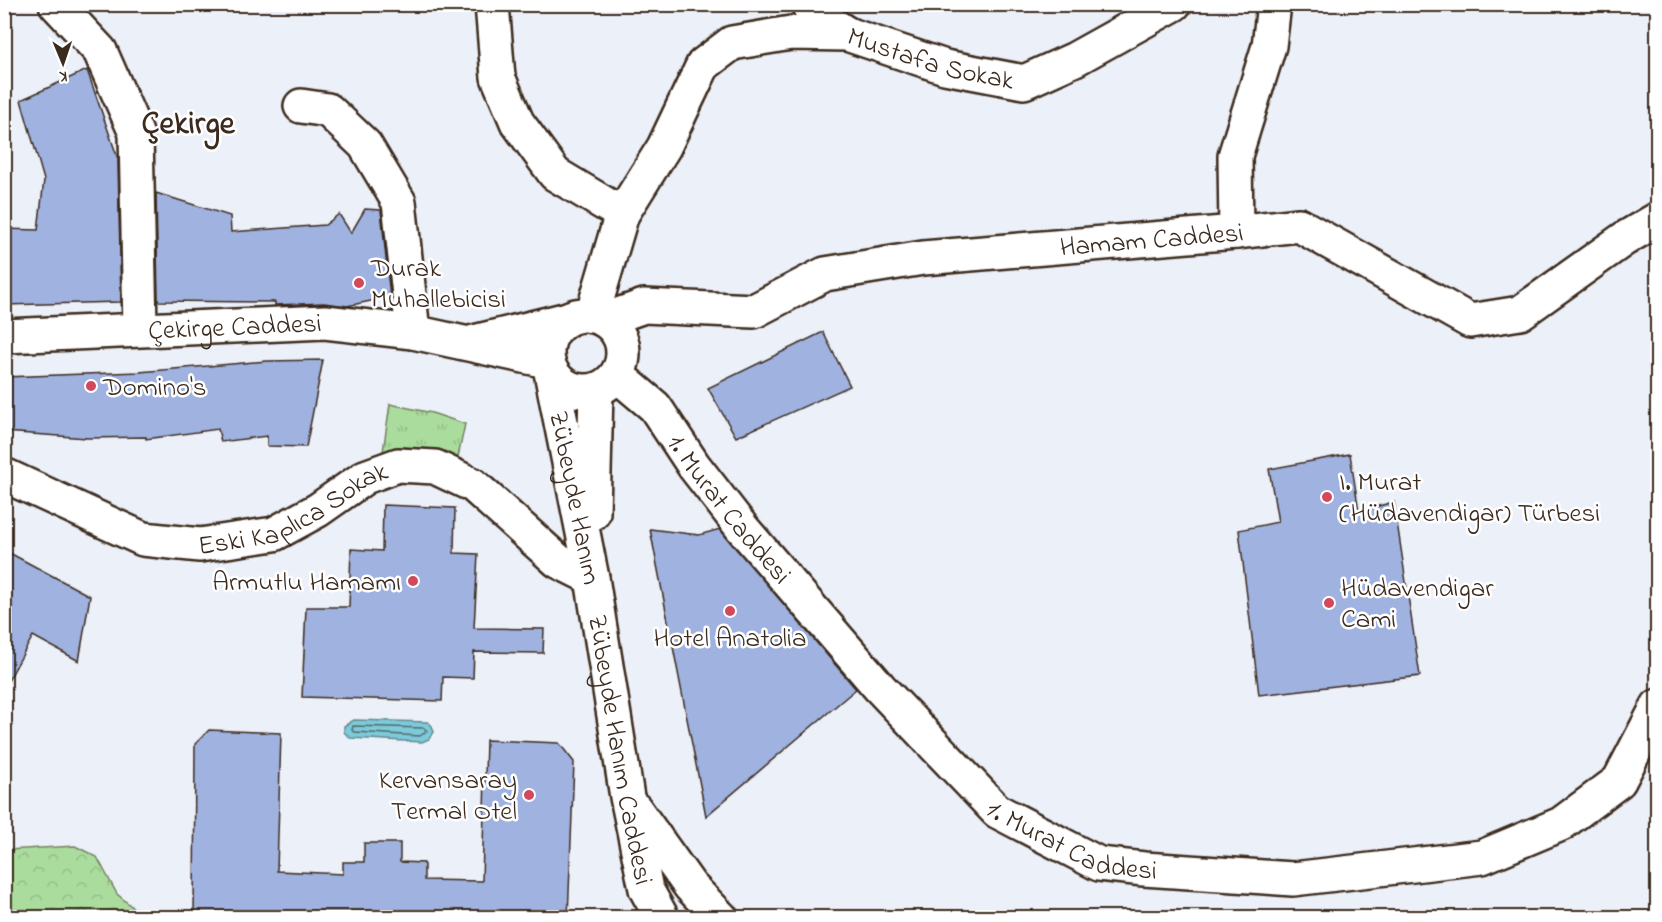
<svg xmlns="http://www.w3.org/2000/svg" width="1662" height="922" viewBox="0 0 1662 922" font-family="'Indie Flower',sans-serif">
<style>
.forest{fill:url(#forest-crowns);stroke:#72835e;stroke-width:1.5}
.park{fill:url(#park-tufts);stroke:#72835e;stroke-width:1.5}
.water{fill:#7ccada;stroke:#628a8f;stroke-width:1.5}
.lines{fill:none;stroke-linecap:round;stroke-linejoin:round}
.shore{stroke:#556a69;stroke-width:1.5}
.building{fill:#9fb2e0;stroke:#3b2a1e;stroke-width:1.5}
.minor-casing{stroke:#3b2a1e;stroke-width:38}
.major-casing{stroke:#3b2a1e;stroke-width:38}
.minor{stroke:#fff;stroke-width:33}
.major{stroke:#fff;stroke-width:33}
.poi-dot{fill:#d1495b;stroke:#fff;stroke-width:2}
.labels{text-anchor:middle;stroke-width:5;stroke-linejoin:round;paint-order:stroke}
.street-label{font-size:27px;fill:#3b2a1e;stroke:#fff}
.poi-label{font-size:27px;fill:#3b2a1e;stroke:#fff;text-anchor:start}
.district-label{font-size:33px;font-weight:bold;fill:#3b2a1e;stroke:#fff}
</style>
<defs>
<pattern id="forest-crowns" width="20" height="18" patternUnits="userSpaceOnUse" patternTransform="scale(1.5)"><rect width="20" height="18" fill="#aadc9d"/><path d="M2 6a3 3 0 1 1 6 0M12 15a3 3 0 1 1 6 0" fill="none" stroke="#93bd87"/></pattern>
<pattern id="park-tufts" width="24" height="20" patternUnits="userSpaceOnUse" patternTransform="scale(1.5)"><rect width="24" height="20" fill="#aadc9d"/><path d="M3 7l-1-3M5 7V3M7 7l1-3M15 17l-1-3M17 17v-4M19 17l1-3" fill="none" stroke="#93bd87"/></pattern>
</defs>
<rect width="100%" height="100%" fill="#ecf0f9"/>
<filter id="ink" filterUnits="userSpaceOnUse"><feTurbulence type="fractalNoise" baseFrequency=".0167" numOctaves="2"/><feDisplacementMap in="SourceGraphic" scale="12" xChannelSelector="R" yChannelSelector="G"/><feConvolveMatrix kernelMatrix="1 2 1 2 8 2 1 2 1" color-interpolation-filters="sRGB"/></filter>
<g filter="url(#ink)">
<polygon class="forest" points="75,846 97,857 117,894 144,917 5,917 5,849 7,850"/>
<polygon class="park" points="390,404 432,413 465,424 454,476 380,472"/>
<polygon class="water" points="354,720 428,722 432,726 434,732 429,739 422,742 350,738 344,732 344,726"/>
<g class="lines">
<polygon class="shore" points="353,726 424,728 427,731 420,736 354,732 352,730"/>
</g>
<g class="building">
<polygon points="87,70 118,159 121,302 4,305 4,229 38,230 44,180 21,100"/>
<polygon points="156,193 230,216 231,232 325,225 339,214 351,233 365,209 381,210 390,297 347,306 324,303 275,305 275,302 158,301"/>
<polygon points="823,332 850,386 736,437 708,388"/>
<polygon points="323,360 306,447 267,446 267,436 221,442 218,429 146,439 146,437 87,438 4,432 4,377 139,372 267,361"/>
<polygon points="1350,454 1359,511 1394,502 1420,676 1259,695 1239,530 1278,522 1269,469"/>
<polygon points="383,505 455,508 454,553 478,554 474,628 544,629 543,653 474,652 473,678 443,677 442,701 302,697 306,607 349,607 351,549 382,551"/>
<polygon points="650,529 699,535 720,529 856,689 706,816"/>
<polygon points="4,550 90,596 79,661 33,636 4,688"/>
<polygon points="209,730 281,733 277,871 343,874 343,862 364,862 364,843 400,843 400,862 424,863 424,880 482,881 486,740 559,743 574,762 568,918 194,918 195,744"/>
</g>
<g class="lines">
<defs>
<g id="minor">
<polyline points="56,4 100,51 136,133 140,329"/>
<polyline points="492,4 498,77 517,122 555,174 622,214"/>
<polyline points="808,4 812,11 847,34"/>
<polyline points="301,106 328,110 365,145 399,202 413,332"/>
<polyline points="1236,232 1235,156 1269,46 1274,4"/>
<path id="s1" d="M 592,316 L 622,214 L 664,147 L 703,65 L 732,43 L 791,33 L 847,34 L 945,67 L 1024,82 L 1075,59 L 1174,4"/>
<path id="s2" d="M 4,475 L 143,539 L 200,545 L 274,534 L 318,510 L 365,477 L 398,465 L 435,467 L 473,485 L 558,561 L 592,578"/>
</g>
<g id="major">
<circle cx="585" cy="353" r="38"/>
<path id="s3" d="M 604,320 L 644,306 L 754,311 L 825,274 L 923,258 L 1236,232 L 1299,225 L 1470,321 L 1520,313 L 1624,239 L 1658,219"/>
<path id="s4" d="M 4,336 L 325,322 L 413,332 L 547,361"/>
<polyline points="474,342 564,320"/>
<path id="s5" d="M 551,372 L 592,578 L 627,797 L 646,889 L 662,918"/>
<path id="s6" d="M 617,375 L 655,407 L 694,466 L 743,529 L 880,688 L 997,811 L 1099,864 L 1144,869 L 1293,879 L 1482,857 L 1561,824 L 1619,781 L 1658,706"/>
<polyline points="593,513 596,390"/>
<polyline points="635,809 690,886 721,918"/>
</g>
</defs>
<use href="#minor" class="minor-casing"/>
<use href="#major" class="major-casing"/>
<use href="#minor" class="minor"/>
<use href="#major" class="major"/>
</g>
</g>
<g class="poi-dot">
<circle cx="359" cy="283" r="6"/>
<circle cx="91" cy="386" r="6"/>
<circle cx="1327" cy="497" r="6"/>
<circle cx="413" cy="581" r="6"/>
<circle cx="1329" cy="603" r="6"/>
<circle cx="730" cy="611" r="6"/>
<circle cx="529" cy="795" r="6"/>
</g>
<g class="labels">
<g class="street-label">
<text dy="9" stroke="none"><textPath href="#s1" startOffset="516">Mustafa Sokak</textPath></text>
<text dy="9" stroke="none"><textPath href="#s3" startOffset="561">Hamam Caddesi</textPath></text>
<text dy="9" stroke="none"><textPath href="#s4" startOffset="231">Çekirge Caddesi</textPath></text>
<text dy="9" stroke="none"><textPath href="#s5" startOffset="128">Zübeyde Hanım</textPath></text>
<text dy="9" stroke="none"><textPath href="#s2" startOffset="312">Eski Kaplıca Sokak</textPath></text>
<text dy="9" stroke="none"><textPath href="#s6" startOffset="176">1. Murat Caddesi</textPath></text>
<text dy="9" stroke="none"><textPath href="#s5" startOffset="384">Zübeyde Hanım Caddesi</textPath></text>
<text dy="9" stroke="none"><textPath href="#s6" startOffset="662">1. Murat Caddesi</textPath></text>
</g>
<g class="poi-label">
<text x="371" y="276">Durak<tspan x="371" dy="31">Muhallebicisi</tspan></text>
<text x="103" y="395">Domino's</text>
<text x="1339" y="490">I. Murat<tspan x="1339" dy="31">(Hüdavendigar) Türbesi</tspan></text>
<text x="401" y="590" text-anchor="end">Armutlu Hamamı</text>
<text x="1341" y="596">Hüdavendigar<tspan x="1341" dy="31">Cami</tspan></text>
<text x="730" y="646" text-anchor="middle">Hotel Anatolia</text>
<text x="517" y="788" text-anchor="end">Kervansaray<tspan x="517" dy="31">Termal Otel</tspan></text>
</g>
<g class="district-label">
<text x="188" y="133">Çekirge</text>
</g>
</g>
<rect width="1662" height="922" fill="none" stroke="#fff" stroke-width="24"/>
<rect x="12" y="12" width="1638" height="898" fill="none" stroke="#3b2a1e" stroke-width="2" filter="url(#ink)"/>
<g transform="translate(63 63) rotate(178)" stroke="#ffffff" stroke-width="4.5" paint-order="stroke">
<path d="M0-4.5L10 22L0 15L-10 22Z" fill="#3b2a1e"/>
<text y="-9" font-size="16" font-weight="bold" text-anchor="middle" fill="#3b2a1e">K</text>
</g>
</svg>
